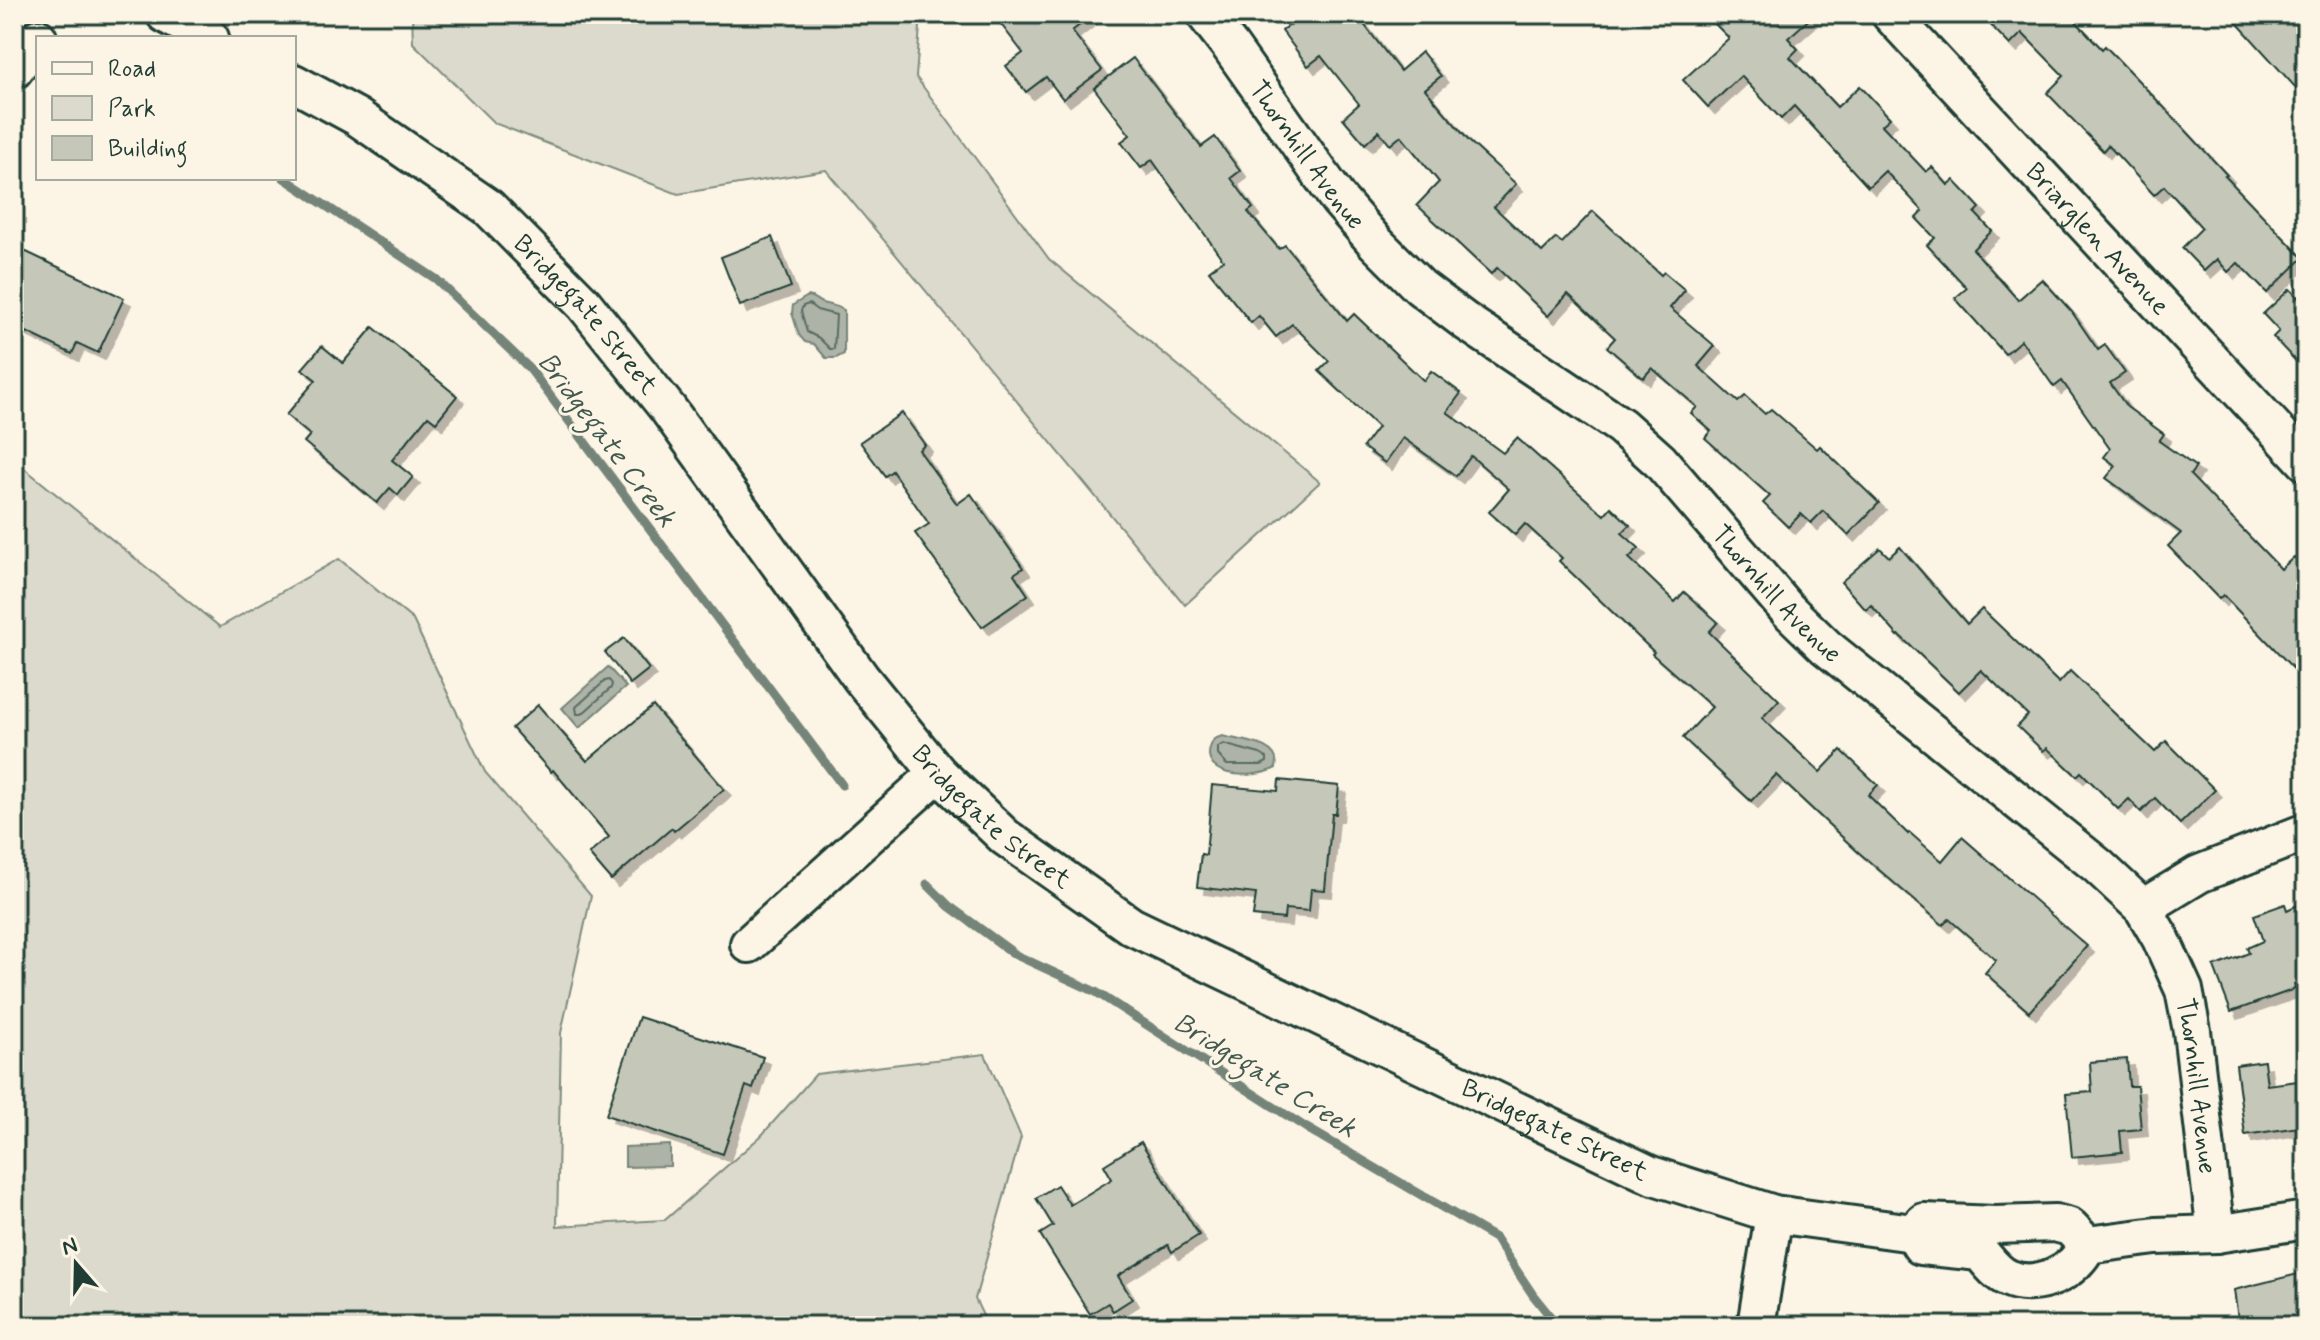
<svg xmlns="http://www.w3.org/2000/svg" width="2320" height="1340" viewBox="0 0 2320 1340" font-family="Mynerve,sans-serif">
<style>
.green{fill:#dcdacc;stroke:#7e8c80;stroke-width:2}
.water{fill:#aeb3a7;stroke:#758479;stroke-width:2}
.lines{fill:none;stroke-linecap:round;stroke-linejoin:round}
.shore{stroke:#586c62;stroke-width:2}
.stream{stroke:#758479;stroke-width:9}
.building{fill:#c5c7b9;stroke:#1f3d34;stroke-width:2;filter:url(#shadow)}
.street-casing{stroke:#1f3d34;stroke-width:42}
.street{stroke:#fcf5e5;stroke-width:36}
.labels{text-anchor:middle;stroke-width:6;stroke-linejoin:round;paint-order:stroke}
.street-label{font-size:26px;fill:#1f3d34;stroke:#fcf5e5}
.water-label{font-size:28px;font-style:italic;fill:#435a51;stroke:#fcf5e5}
</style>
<defs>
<filter id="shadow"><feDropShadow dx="7" dy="7" stdDeviation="0" flood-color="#0004"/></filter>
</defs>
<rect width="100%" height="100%" fill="#fcf5e5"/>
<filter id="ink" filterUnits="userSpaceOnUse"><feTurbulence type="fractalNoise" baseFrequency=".0125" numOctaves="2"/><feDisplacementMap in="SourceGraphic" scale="16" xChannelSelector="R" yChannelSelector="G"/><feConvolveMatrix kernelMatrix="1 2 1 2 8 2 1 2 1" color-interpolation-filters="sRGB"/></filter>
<g filter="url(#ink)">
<g class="green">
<polygon points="412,14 921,14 916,77 1049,259 1320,482 1185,605 826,170 678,194 494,123 413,43"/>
<polygon points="14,460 220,627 339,559 413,620 485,772 591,896 561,1033 557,1226 665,1220 761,1136 816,1074 985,1054 1021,1137 975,1299 988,1326 14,1326"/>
</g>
<g class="water">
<path d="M 808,296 C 815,297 816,301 822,303 C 831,306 834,304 844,310 L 844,354 L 836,358 L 826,358 L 814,344 L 805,342 L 799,335 L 792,313 L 793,305 Z"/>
<polygon points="608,667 626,687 579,728 562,708"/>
<path d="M 1222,736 C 1239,741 1282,742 1276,768 C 1254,780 1191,779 1214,739 Z"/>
<polygon points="670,1145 670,1166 625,1167 625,1147"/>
</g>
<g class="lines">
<g class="shore">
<polygon points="809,304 817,310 836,315 834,349 830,349 819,338 807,332 801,311 803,306"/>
<polygon points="609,680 612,684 611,688 582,714 577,714 576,707 605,681"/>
<polygon points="1223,744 1260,754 1267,758 1267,762 1261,765 1227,765 1218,755 1218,747"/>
</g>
<g class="stream">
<polyline points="284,178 436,279 530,369 842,785"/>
<polyline points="927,884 949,906 1016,955 1096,992 1305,1127 1495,1238 1533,1295 1558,1326"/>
</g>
</g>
<g class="building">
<polygon points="993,14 1094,14 1072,31 1102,70 1063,99 1046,77 1026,92 1006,66 1023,53"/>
<polygon points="1304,14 1356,14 1400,71 1422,52 1441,76 1425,89 1468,140 1516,184 1494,207 1542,252 1556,238 1562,243 1593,211 1661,275 1664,272 1685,290 1670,308 1715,346 1698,366 1738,402 1745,396 1765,414 1771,409 1817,449 1820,446 1879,503 1848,535 1823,511 1811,523 1801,514 1788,527 1763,503 1770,496 1705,438 1711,431 1691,413 1697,407 1652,368 1643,378 1607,347 1615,338 1568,294 1548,316 1497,268 1491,274 1417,205 1439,182 1401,136 1390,145 1379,131 1365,144 1343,118 1359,104 1321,56 1308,66 1282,31"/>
<polygon points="1705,14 1815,14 1788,38 1798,49 1790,57 1837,107 1860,86 1890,118 1882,125 1926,172 1932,167 1948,185 1954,180 1980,208 1975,213 1992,231 1973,249 2018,300 2042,279 2072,312 2098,350 2105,345 2125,373 2110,383 2127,407 2164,434 2159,441 2196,467 2190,475 2281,569 2294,557 2306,569 2306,682 2223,595 2219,599 2168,546 2181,533 2106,478 2116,466 2104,457 2110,449 2062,381 2054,387 2021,340 2005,354 1955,298 1967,288 1927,245 1935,238 1916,218 1923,211 1885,171 1868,187 1794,106 1781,119 1741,76 1708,107 1683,80 1729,38"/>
<polygon points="1980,14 2069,14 2102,49 2105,46 2179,123 2227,175 2225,176 2303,258 2267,293 2238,263 2228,272 2217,259 2204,271 2182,248 2202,228 2164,186 2154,195 2108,145 2103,151 2047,93 2064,76 2022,33 2010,45"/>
<polygon points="2229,14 2306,14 2306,99"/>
<polygon points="1133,58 1201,147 1215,137 1240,171 1231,178 1253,208 1248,212 1279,249 1285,245 1347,321 1354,314 1424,381 1431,371 1461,393 1447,412 1503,453 1517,438 1604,515 1611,507 1630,525 1622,533 1639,548 1629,558 1675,602 1684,592 1718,622 1709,632 1779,700 1762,718 1820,772 1841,750 1878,785 1868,795 1908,834 1909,832 1942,861 1962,837 2087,946 2029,1012 1985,973 1996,960 1949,919 1943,925 1857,851 1776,775 1751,801 1683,738 1712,707 1652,654 1654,652 1559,561 1562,558 1525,524 1515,535 1489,512 1509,489 1471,456 1456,476 1403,438 1385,463 1363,447 1378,427 1319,371 1329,361 1292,324 1276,337 1259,316 1251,323 1209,271 1223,260 1152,160 1141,168 1121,142 1130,135 1094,88"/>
<polygon points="772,237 791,287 740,306 721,257"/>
<polygon points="20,249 124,298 98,353 77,343 72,354 14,326 14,262"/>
<polygon points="2290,289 2306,306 2306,372 2273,337 2279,331 2263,314"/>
<polygon points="373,327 457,396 436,422 428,416 392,460 413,477 398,495 390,488 377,503 304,442 310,435 286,415 316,380 302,369 322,346 343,363"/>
<polygon points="902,413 925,445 919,450 957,504 971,494 1023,568 1014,574 1028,595 982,627 915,533 929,524 892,471 885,476 860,442"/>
<polygon points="1900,547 1967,624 1982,609 2059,683 2070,671 2155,752 2166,741 2215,790 2180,824 2155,798 2141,812 2129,799 2118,809 2081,772 2077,776 2047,748 2043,751 2017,726 2028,715 1981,670 1959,692 1899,635 1898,636 1871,605 1866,610 1841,582 1880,548 1889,557"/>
<polygon points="624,638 649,669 630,684 605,652"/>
<polygon points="538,705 587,761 653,706 724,789 674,831 672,828 611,880 589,854 609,837 553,770 551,772 512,728"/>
<polygon points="1279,780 1339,786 1336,814 1332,814 1325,890 1311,889 1309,911 1285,909 1284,919 1253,916 1256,894 1197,887 1201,854 1206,855 1212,785 1278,791"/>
<polygon points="2306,901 2306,980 2294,984 2295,989 2231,1012 2214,967 2249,953 2247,948 2263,941 2254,915 2285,904 2287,910"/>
<polygon points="639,1017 763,1057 753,1089 746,1086 723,1154 606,1115"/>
<polygon points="2127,1059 2129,1086 2137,1086 2141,1129 2120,1131 2122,1152 2072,1157 2066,1094 2092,1092 2090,1062"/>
<polygon points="2264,1061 2267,1085 2306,1080 2306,1126 2245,1135 2236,1065"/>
<polygon points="1141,1142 1199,1235 1172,1252 1168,1245 1118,1276 1132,1299 1113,1311 1108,1303 1090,1314 1040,1234 1053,1226 1036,1198 1057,1185 1070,1205 1112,1179 1104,1165"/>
<polygon points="2306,1272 2306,1326 2239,1326 2234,1290"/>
</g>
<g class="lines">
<defs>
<g id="street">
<polyline points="165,14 210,38"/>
<path id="s1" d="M 1205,14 L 1230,46 L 1338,199 L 1376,243 L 1420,287 L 1465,321 L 1621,426 L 1660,461 L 1788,610 L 1826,647 L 2098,866 L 2143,908 L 2161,939 L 2184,990 L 2192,1031 L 2216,1234"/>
<path id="s2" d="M 1890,14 L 2306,462"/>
<polyline points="14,70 38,38"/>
<path id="s3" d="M 294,83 L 357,117 L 488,207 L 584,304 L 668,409 L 861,678 L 938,773 L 1005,837 L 1131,926 L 1651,1175 L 1774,1214 L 1913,1233 L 1921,1246 L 1980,1252 C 1989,1262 1996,1273 2008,1278 C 2036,1291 2076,1272 2087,1245"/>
<polyline points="2143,908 2199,874 2306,832"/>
<polyline points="749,944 938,773"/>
<polyline points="1913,1233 1924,1222 1995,1225 2055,1223 2070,1227 2087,1245"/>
<polyline points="2087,1245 2156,1236 2216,1234 2306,1220"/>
<polyline points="1756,1326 1774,1214"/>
</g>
</defs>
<use href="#street" class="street-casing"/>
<use href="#street" class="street"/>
</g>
</g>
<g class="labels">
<g class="street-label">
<text dy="9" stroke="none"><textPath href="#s1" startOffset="174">Thornhill Avenue</textPath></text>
<text dy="9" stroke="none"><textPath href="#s2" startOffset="306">Briarglen Avenue</textPath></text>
<text dy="9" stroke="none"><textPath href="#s3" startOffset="376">Bridgegate Street</textPath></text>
<text dy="9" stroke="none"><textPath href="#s1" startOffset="822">Thornhill Avenue</textPath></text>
<text dy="9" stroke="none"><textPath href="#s3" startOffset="1024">Bridgegate Street</textPath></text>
<text dy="9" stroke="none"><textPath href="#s1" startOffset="1494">Thornhill Avenue</textPath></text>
<text dy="9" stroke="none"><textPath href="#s3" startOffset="1672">Bridgegate Street</textPath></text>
</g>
<g class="water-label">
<text transform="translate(608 439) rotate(53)" y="10">Bridgegate Creek</text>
<text transform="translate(1266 1074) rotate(32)" y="10">Bridgegate Creek</text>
</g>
</g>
<rect width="2320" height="1340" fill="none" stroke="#fcf5e5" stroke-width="48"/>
<rect x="24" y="24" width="2272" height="1292" fill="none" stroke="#1f3d34" stroke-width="3" filter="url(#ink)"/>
<rect x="36" y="36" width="260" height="144" fill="#fcf5e5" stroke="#a4ab9e" stroke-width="2"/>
<rect x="52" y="62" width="40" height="12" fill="#fcf5e5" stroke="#a4ab9e" stroke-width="2"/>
<text x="108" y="76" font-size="24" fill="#1f3d34">Road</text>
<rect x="52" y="96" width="40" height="24" fill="#dcdacc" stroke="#a4ab9e" stroke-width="2"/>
<text x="108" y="116" font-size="24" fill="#1f3d34">Park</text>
<rect x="52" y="136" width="40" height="24" fill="#c5c7b9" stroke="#a4ab9e" stroke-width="2"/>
<text x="108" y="156" font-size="24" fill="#1f3d34">Building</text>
<g transform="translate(76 1264) rotate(340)" stroke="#fcf5e5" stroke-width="6" paint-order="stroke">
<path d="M0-6L14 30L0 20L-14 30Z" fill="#1f3d34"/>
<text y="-12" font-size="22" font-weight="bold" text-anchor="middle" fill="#1f3d34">N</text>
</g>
</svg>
